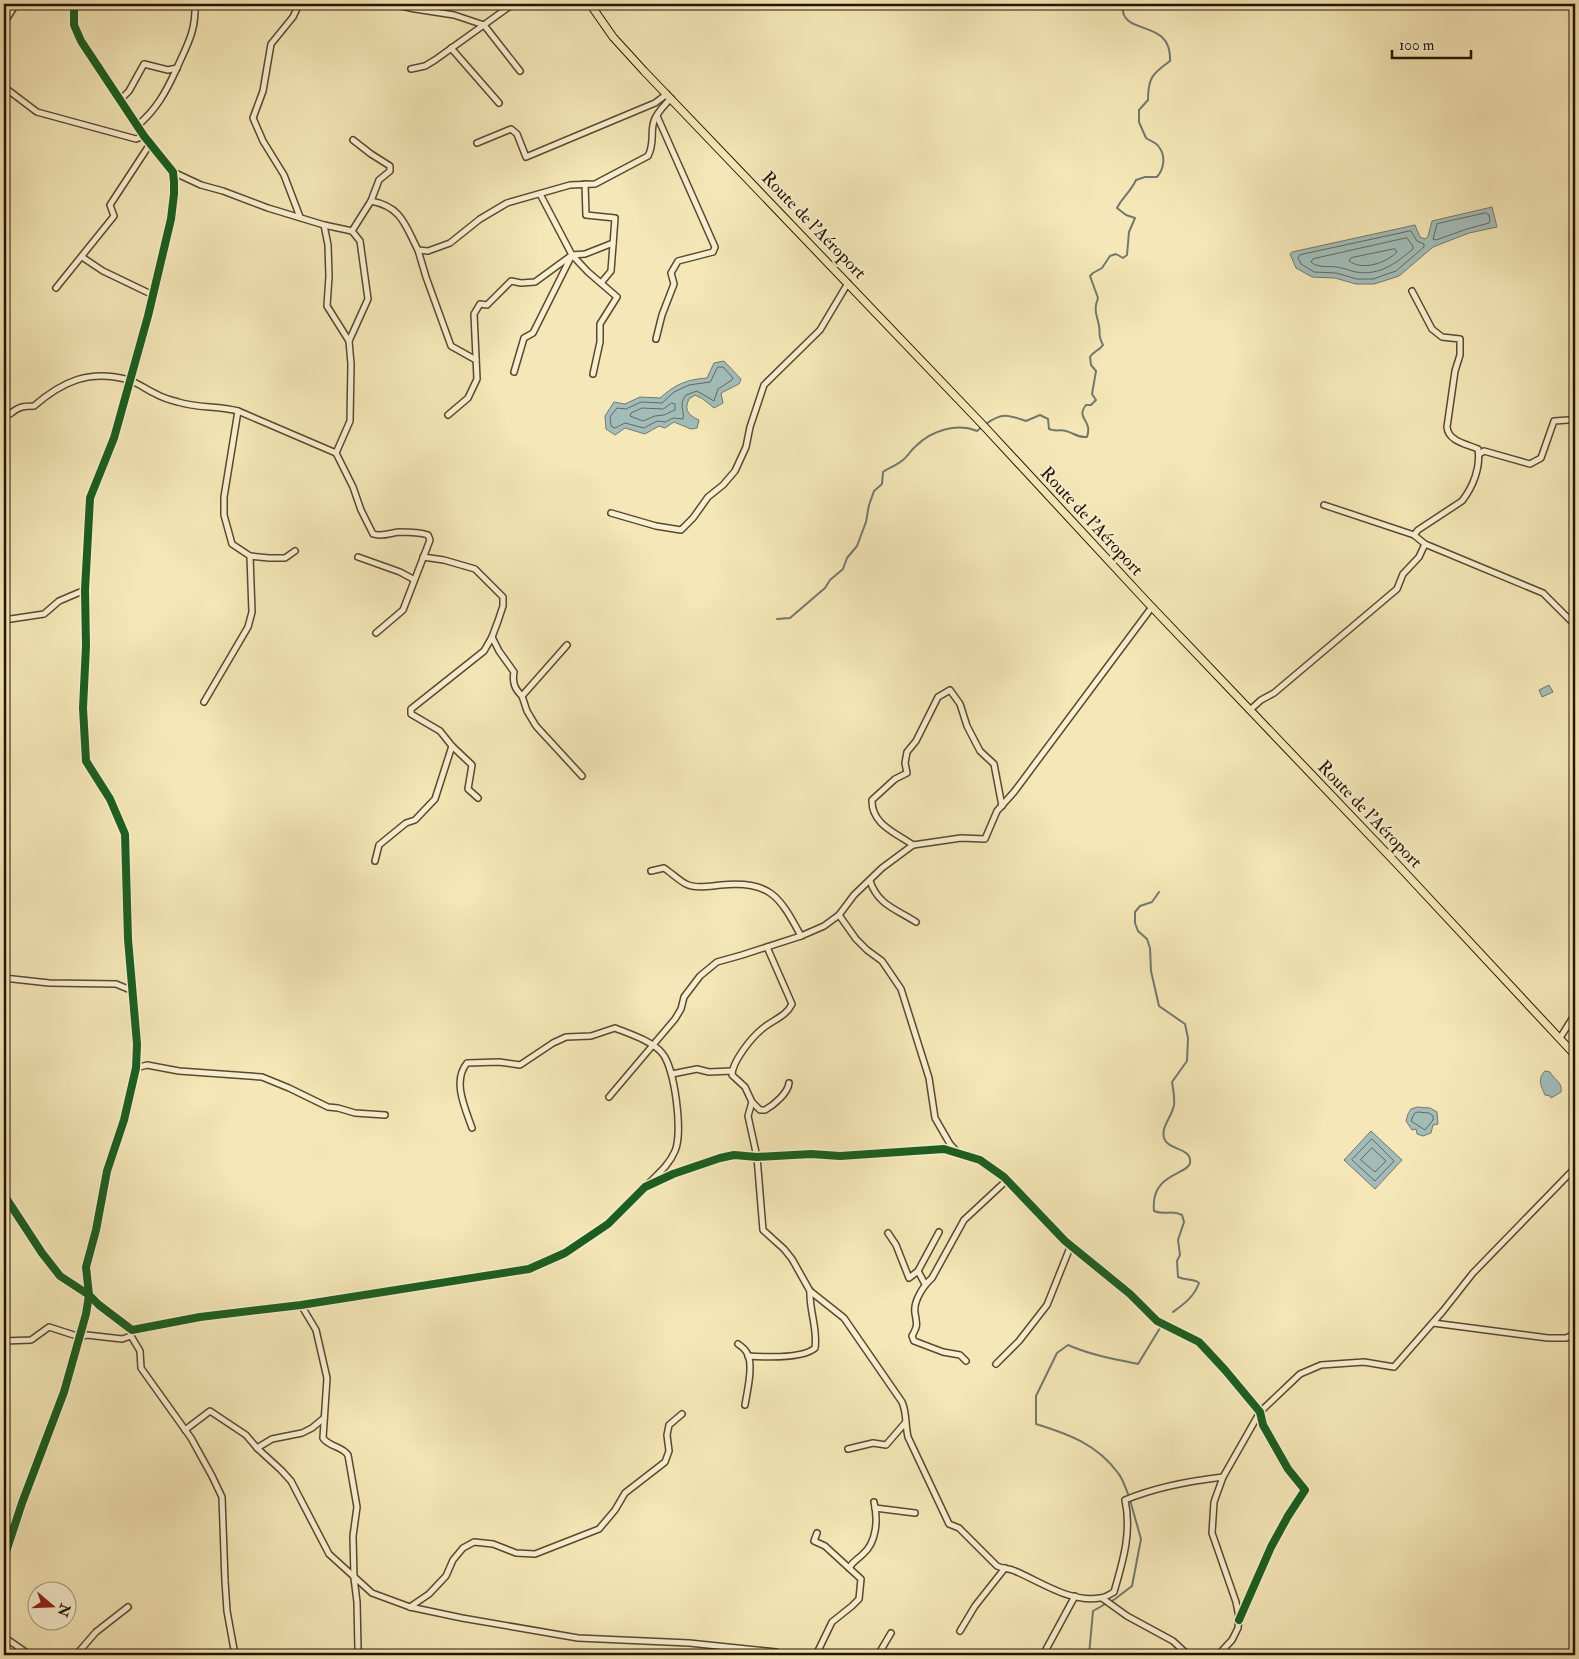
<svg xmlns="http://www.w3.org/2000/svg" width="1579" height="1659" viewBox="0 0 1579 1659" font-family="'IM FELL Double Pica',serif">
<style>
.water{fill:#a2bdb9;stroke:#71796f}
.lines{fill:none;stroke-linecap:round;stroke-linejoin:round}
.shore{stroke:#64685c;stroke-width:1}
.stream{stroke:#71796f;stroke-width:2}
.minor-casing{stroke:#5a482e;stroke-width:8}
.major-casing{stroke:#271300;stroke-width:9}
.minor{stroke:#f8efd0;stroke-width:5}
.major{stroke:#f5e7b7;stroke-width:7}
.cycleway-casing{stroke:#f8efd0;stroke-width:11}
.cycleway{stroke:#1b5e20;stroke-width:8}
.labels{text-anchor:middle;stroke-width:4;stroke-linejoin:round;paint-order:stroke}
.street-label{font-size:18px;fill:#271300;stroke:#f8efd0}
</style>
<rect width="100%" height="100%" fill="#f5e7b7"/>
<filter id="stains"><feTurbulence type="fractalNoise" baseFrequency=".004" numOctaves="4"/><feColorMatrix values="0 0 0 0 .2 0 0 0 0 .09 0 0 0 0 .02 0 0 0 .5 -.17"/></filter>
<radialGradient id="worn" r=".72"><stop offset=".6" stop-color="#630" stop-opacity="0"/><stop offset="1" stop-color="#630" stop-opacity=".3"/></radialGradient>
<g class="water">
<polygon points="1492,207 1497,227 1469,233 1433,247 1399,276 1374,284 1356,284 1335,278 1312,277 1296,268 1290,254 1292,252 1415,225 1420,237 1425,239 1428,236 1432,221"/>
<path d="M 724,361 L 741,379 L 739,384 L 721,393 L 723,403 L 714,408 L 703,399 L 695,395 L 689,399 C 684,410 688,415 699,420 L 697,428 L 691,429 L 674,422 L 665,428 L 659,426 L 645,434 L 625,428 L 615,435 L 606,429 L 605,416 L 614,402 L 625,404 L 640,397 L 660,398 C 676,384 685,380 707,378 L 714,363 Z"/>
<polygon points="1549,685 1553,692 1542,697 1539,690"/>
<path d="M 1545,1071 L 1550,1072 C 1554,1080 1563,1082 1561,1092 L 1551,1098 L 1550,1096 L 1545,1095 C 1541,1086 1537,1079 1545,1071 Z"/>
<polygon points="1417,1107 1430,1108 1437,1112 1438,1124 1433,1125 1431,1133 1423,1136 1417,1134 1416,1129 1412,1130 1406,1121 1408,1114 1411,1109"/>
<polygon points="1371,1131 1402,1160 1375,1189 1344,1160"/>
</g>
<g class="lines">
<g class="shore">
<polygon points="1486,213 1489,215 1490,221 1489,223 1467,229 1436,240 1433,239 1437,224"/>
<polygon points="1411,231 1417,241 1424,244 1424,247 1396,271 1373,279 1357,279 1336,273 1314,272 1301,264 1298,258 1300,255"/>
<path d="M 1407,238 L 1413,246 L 1413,249 C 1396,263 1380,276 1356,272 C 1350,271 1344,268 1337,267 C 1328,266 1318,268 1311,262 L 1313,259 Z"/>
<path d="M 1395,249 L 1397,252 C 1386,263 1363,271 1349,261 L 1351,258 Z"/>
<path d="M 718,367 L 723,367 L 733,378 L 732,380 L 718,389 L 714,401 L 697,391 L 686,395 C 678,405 685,411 683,419 L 673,418 L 665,422 L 657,421 L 644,428 L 625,423 L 615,428 L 611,426 L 610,417 L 617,408 L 626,409 L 641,402 L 662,403 L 674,392 L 689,385 L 710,382 Z"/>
<polygon points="672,403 675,404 675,410 664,415 655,416 643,421 630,416 631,413 642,408 663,409"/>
<polygon points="1418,1112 1429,1113 1433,1116 1433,1120 1425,1130 1411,1121 1414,1114"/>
<polygon points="1372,1139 1394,1161 1375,1181 1352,1160"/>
<polygon points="1372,1148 1386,1161 1375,1172 1361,1160"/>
</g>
<g class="stream">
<path d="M 986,424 C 1002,412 1009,415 1026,421 L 1040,415 L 1048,419 L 1049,429 C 1056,432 1060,429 1066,431 C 1074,433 1078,438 1087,437 C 1093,419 1075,419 1086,405 L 1091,405 L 1096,400 L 1092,394 L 1096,371 L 1091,365 L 1090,357 C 1093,351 1099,351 1103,345 C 1097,333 1101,336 1099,326 C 1097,314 1093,311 1098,298 L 1090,276 L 1093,273 L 1102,268 L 1110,256 L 1116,254 L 1123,258 L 1127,255 L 1129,232 L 1135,218 L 1126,215 L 1117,208 C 1123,197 1131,191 1136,180 L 1145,177 L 1157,177 C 1164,169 1166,156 1159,147 C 1157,143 1150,141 1146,138 L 1139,122 L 1139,110 L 1148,100 C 1148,78 1152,74 1170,61 C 1172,16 1118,38 1123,4"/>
<path d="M 777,619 L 790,618 L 825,588 L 830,580 L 843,569 L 847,558 L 857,546 L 866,522 L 869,505 L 874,491 L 882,484 L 883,472 C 889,468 897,465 903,460 C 908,456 911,450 916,446 C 932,430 957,423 977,431 L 982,427"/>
<path d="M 1159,892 L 1152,902 L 1140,906 L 1135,912 L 1135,923 L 1138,931 L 1147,939 L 1150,948 L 1151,971 L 1159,1006 L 1185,1024 L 1188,1038 L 1187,1061 L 1172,1082 C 1173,1089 1175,1098 1174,1105 C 1172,1117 1161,1126 1164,1138 C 1168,1151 1192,1147 1190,1163 C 1188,1175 1150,1173 1154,1211 C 1165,1216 1171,1209 1182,1215 L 1184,1222 L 1178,1240 L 1180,1255 L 1177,1261 L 1178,1277 C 1186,1281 1193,1278 1199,1283 C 1194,1297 1184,1304 1173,1312"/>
<path d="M 1128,1494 C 1125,1487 1123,1479 1118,1473 C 1097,1444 1068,1434 1036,1424 L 1036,1396 L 1057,1353 L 1068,1345 C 1091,1355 1113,1359 1138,1364 L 1160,1328"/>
<polyline points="1110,1602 1115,1599 1132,1586 1141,1539 1130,1500"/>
<polyline points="1089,1655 1093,1611 1107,1603"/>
</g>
<defs>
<g id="minor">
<polyline points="299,4 293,17 271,44 263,91 253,118 263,141 284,175 300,217"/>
<polyline points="392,4 415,9 454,15 484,25 520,71"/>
<polyline points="4,23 16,4"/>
<polyline points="451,48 499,103"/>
<polyline points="411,69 425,66 435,60 513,4"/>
<polyline points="4,87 37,112 136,139 144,136"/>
<polyline points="120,100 129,91 144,64 168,70 177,68"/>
<path d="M 137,126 C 156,110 166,92 176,70 C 187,45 196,32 195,4"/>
<polyline points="353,140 371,154 390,166 390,171 379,180 371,201"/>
<polyline points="477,143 511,129 517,134 526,157 655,103 667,94"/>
<path d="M 173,172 L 201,185 L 223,191 L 268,208 L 324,225 L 352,231 L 371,201 C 402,207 405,225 418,250 L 428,251 L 450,243 L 480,219 L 507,203 L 570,185 L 595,184 L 648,156 C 655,143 650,133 654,121 C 657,112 665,105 671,98"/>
<polyline points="585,184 586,215 615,218 611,271 601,283"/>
<polyline points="540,194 572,255 588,272 617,297 600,324 600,342 593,374"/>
<path d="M 324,225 L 328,245 L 329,276 L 327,306 L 349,341 L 351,364 L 350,421 L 336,453 L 353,487 L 361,510 L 373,534 C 382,537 390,533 399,532 C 409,532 419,532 428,535 L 430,540 L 403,610 L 376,633"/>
<polyline points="418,250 426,277 451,346 476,360"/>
<polyline points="82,257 103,271 153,295"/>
<polyline points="56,288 114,216 110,205 150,144"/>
<path d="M 1412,291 L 1432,329 L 1442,337 L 1460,339 L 1460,355 L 1455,371 L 1447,427 C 1448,441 1466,444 1478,449 C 1481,467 1473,487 1462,501 L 1418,530 L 1414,535"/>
<polyline points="656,339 662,315 674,284 671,273 678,261 713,252 715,247 657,116"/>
<polyline points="349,341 368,299 360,241 352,231"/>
<polyline points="514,372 524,338 533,333 572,255"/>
<path d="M 4,410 L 10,414 C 18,407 23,406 34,406 C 63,381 90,369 129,380 C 138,383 147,390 156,394 C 163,398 170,400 178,402 C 197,408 218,406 238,411 L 336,453"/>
<polyline points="448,415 468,398 477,379 474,314 480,304 487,305 511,281 521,283 535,282 572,255 585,254 613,243"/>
<polyline points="1479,454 1484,451 1530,464 1541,458 1554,421 1568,420"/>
<polyline points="1324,505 1414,535 1425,544"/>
<polyline points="611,513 656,526 681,530 693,518 708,497 723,485 735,471 746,447 750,427 764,385 820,330 848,283"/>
<polyline points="250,556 269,558 285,558 295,551"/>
<polyline points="358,557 400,572 413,579"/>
<polyline points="4,620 44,614 59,601 85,590"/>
<path d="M 492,637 L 499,651 L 514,672 C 512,683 515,689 522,696 L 567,645"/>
<polyline points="522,696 527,711 536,726 582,776"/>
<polyline points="204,702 248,627 252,612 250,556 232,544 224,515 224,497 238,411"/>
<polyline points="1250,710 1261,700 1274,693 1397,589 1403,574 1419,557 1425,544 1543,593 1575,625"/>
<polyline points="452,746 472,765 468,789 478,798"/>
<path d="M 913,845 C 896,833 871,824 872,800 L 895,779 L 907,773 L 905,763 L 907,752 L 916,741 L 938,697 L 950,690 L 960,704 L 967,726 L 980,751 L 994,764 L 1002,806"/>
<polyline points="375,861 379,845 406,823 415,820 435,799 452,746 440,731 411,714 411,709 484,651 492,637 498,621 503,606 503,597 475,569 444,560 423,557"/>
<path d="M 651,871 L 664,868 C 670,872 681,882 686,884 C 696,889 710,886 721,885 C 770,881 779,895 801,936 L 824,926 L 839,915 L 854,895 L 882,868 L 913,845 L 961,838 L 985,839 L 997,811 L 1014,792 L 1152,607"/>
<path d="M 870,881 C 878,905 896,909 916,922"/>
<polyline points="839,915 856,939 867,950 882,961 901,989 929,1078 935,1118 950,1144 958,1153"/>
<path d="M 767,947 L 792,1004 C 786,1017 772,1020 762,1029 C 751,1038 732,1062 732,1075 L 745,1087 L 752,1102 L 748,1116 L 757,1157 L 763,1230 L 784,1249 L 792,1259 L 810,1291 L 844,1318 L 902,1402 C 907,1413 905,1424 908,1437 L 949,1524 L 959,1528 L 997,1566 C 1003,1569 1009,1568 1015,1571 C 1041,1582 1070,1603 1100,1598 C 1105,1598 1110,1594 1114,1592 C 1123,1561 1132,1532 1125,1500 C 1156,1487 1189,1481 1223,1477"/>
<polyline points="4,978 49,983 116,984 133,991"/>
<polyline points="1560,1038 1575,1014"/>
<polyline points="136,1068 147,1065 179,1071 262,1077 289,1088 328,1107 338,1108 355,1113 385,1115"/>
<polyline points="672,1074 697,1069 709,1072 732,1071"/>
<polyline points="609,1097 675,1019 681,1009 684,997 700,976 717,962 742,955 801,936"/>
<path d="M 752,1102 L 760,1110 L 765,1110 C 774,1105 788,1093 789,1083"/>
<path d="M 472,1128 C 465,1108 452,1081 467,1063 L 499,1062 L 520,1065 L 553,1043 L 566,1037 L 591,1036 L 615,1028 C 630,1034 652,1041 662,1053 C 675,1068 683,1133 675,1151 C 669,1165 659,1173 649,1183"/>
<polyline points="4,1195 42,1253 60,1276 89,1295 99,1305 132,1330 200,1317 301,1305 529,1269 565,1253 608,1224 645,1187 673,1174 720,1158 734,1155 757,1157 811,1154 840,1156 944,1149 980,1160 1004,1177 1065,1241 1130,1294 1157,1321 1199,1342 1225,1370 1260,1412 1263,1425 1288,1469 1305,1490 1288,1516 1271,1547 1239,1620"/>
<polyline points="888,1233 896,1245 909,1278 918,1271 939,1232"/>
<polyline points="918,1271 925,1284"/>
<path d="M 301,1305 L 316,1330 L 327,1378 L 323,1438 C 329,1447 342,1446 348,1455 L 357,1507 L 353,1536 L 354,1578 L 357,1602 L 358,1649 L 361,1655"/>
<polyline points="1433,1323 1548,1338 1566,1338 1575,1334"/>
<polyline points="132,1330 131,1336 140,1351 141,1368 191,1438 212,1476 222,1497 225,1581 227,1611 235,1655"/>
<polyline points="4,1341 31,1340 49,1327 80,1337 87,1335 122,1339 131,1336"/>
<path d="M 738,1344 C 741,1346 745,1349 747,1353 C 754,1364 747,1392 745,1405"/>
<path d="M 748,1356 C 764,1357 803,1359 815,1348 C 818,1329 809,1310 810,1291"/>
<path d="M 966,1361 L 960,1355 L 943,1352 L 914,1341 L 912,1336 C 918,1325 917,1325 915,1313 C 913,1301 924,1285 932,1278 L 964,1220 L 1007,1180"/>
<polyline points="996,1364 1019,1341 1047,1305 1071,1245"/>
<polyline points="185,1430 210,1411 246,1435 257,1448 281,1470 291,1481 329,1554 372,1593 410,1607 462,1618 578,1638 689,1643 776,1652 785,1655"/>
<polyline points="257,1448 272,1439 302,1433 312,1428 324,1418"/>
<polyline points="848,1449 873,1443 886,1445 905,1423"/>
<polyline points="875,1508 915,1513"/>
<polyline points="817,1533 814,1541 825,1546 849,1568"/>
<polyline points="4,1558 22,1503 64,1392 86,1314 89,1295 86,1267 96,1230 107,1171 124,1120 136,1068 137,1044 128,939 125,834 110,799 86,761 83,708 86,646 85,590 90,498 114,438 148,316 171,219 174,194 174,182 173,172 144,136 81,41 74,25 74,4"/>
<polyline points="1102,1598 1127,1616 1173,1641 1188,1655"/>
<polyline points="410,1607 429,1594 446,1576 453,1560 463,1548 474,1542 493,1544 516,1553 535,1554 599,1529 615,1510 625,1493 665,1462 669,1451 667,1435 669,1425 682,1414"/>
<polyline points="960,1631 975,1606 1005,1568"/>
<polyline points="4,1637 30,1655"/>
<polyline points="76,1655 96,1632 128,1607"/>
<path d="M 816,1655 L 832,1622 L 852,1606 L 859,1599 L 861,1579 L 849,1568 C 853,1561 857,1560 863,1554 C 877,1542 878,1519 874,1502"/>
<polyline points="878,1655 891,1633"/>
<polyline points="1043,1655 1075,1596"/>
<polyline points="1218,1655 1232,1640 1238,1628 1239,1617 1236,1602 1212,1533 1214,1502 1223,1477 1260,1412 1300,1374 1321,1365 1364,1362 1394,1367 1443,1311 1473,1273 1575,1168"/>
</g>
<polyline id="major" points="590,4 613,37 644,71 982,424 1147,602 1397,864 1575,1055"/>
</defs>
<use href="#minor" class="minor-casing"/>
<use href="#major" class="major-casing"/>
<use href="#minor" class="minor"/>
<use href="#major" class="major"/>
<defs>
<g id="cycleway">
<polyline points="4,1195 42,1253 60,1276 89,1295 99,1305 132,1330 200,1317 301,1305 529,1269 565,1253 608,1224 645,1187 673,1174 720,1158 734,1155 757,1157 811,1154 840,1156 944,1149 980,1160 1004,1177 1065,1241 1130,1294 1157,1321 1199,1342 1225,1370 1260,1412 1263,1425 1288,1469 1305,1490 1288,1516 1271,1547 1239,1620"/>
<polyline points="4,1558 22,1503 64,1392 86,1314 89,1295 86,1267 96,1230 107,1171 124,1120 136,1068 137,1044 128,939 125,834 110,799 86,761 83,708 86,646 85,590 90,498 114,438 148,316 171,219 174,194 174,182 173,172 144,136 81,41 74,25 74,4"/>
</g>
</defs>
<use href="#cycleway" class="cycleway-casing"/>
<use href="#cycleway" class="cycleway"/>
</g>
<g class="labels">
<g class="street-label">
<text transform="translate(814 225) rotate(46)" y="6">Route de l'Aéroport</text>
<text transform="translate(1092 521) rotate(47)" y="6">Route de l'Aéroport</text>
<text transform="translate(1370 814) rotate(46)" y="6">Route de l'Aéroport</text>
</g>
</g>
<rect width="1579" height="1659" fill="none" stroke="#f5e7b7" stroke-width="20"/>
<rect x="5" y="5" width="1569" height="1649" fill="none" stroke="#271300" stroke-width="2.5"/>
<rect x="10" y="10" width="1559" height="1639" fill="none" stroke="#271300"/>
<g transform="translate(52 1606) rotate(109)"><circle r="24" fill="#f8efd0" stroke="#a4977d"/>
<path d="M0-4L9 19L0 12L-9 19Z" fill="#8f2418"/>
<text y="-8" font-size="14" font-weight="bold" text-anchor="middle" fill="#271300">N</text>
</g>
<path d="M1392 50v8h79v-8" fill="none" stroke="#271300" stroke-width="2.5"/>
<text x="1399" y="50" font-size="15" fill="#271300" stroke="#f8efd0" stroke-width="4" paint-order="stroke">100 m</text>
<rect width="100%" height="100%" filter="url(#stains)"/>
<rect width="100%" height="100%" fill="url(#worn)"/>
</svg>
